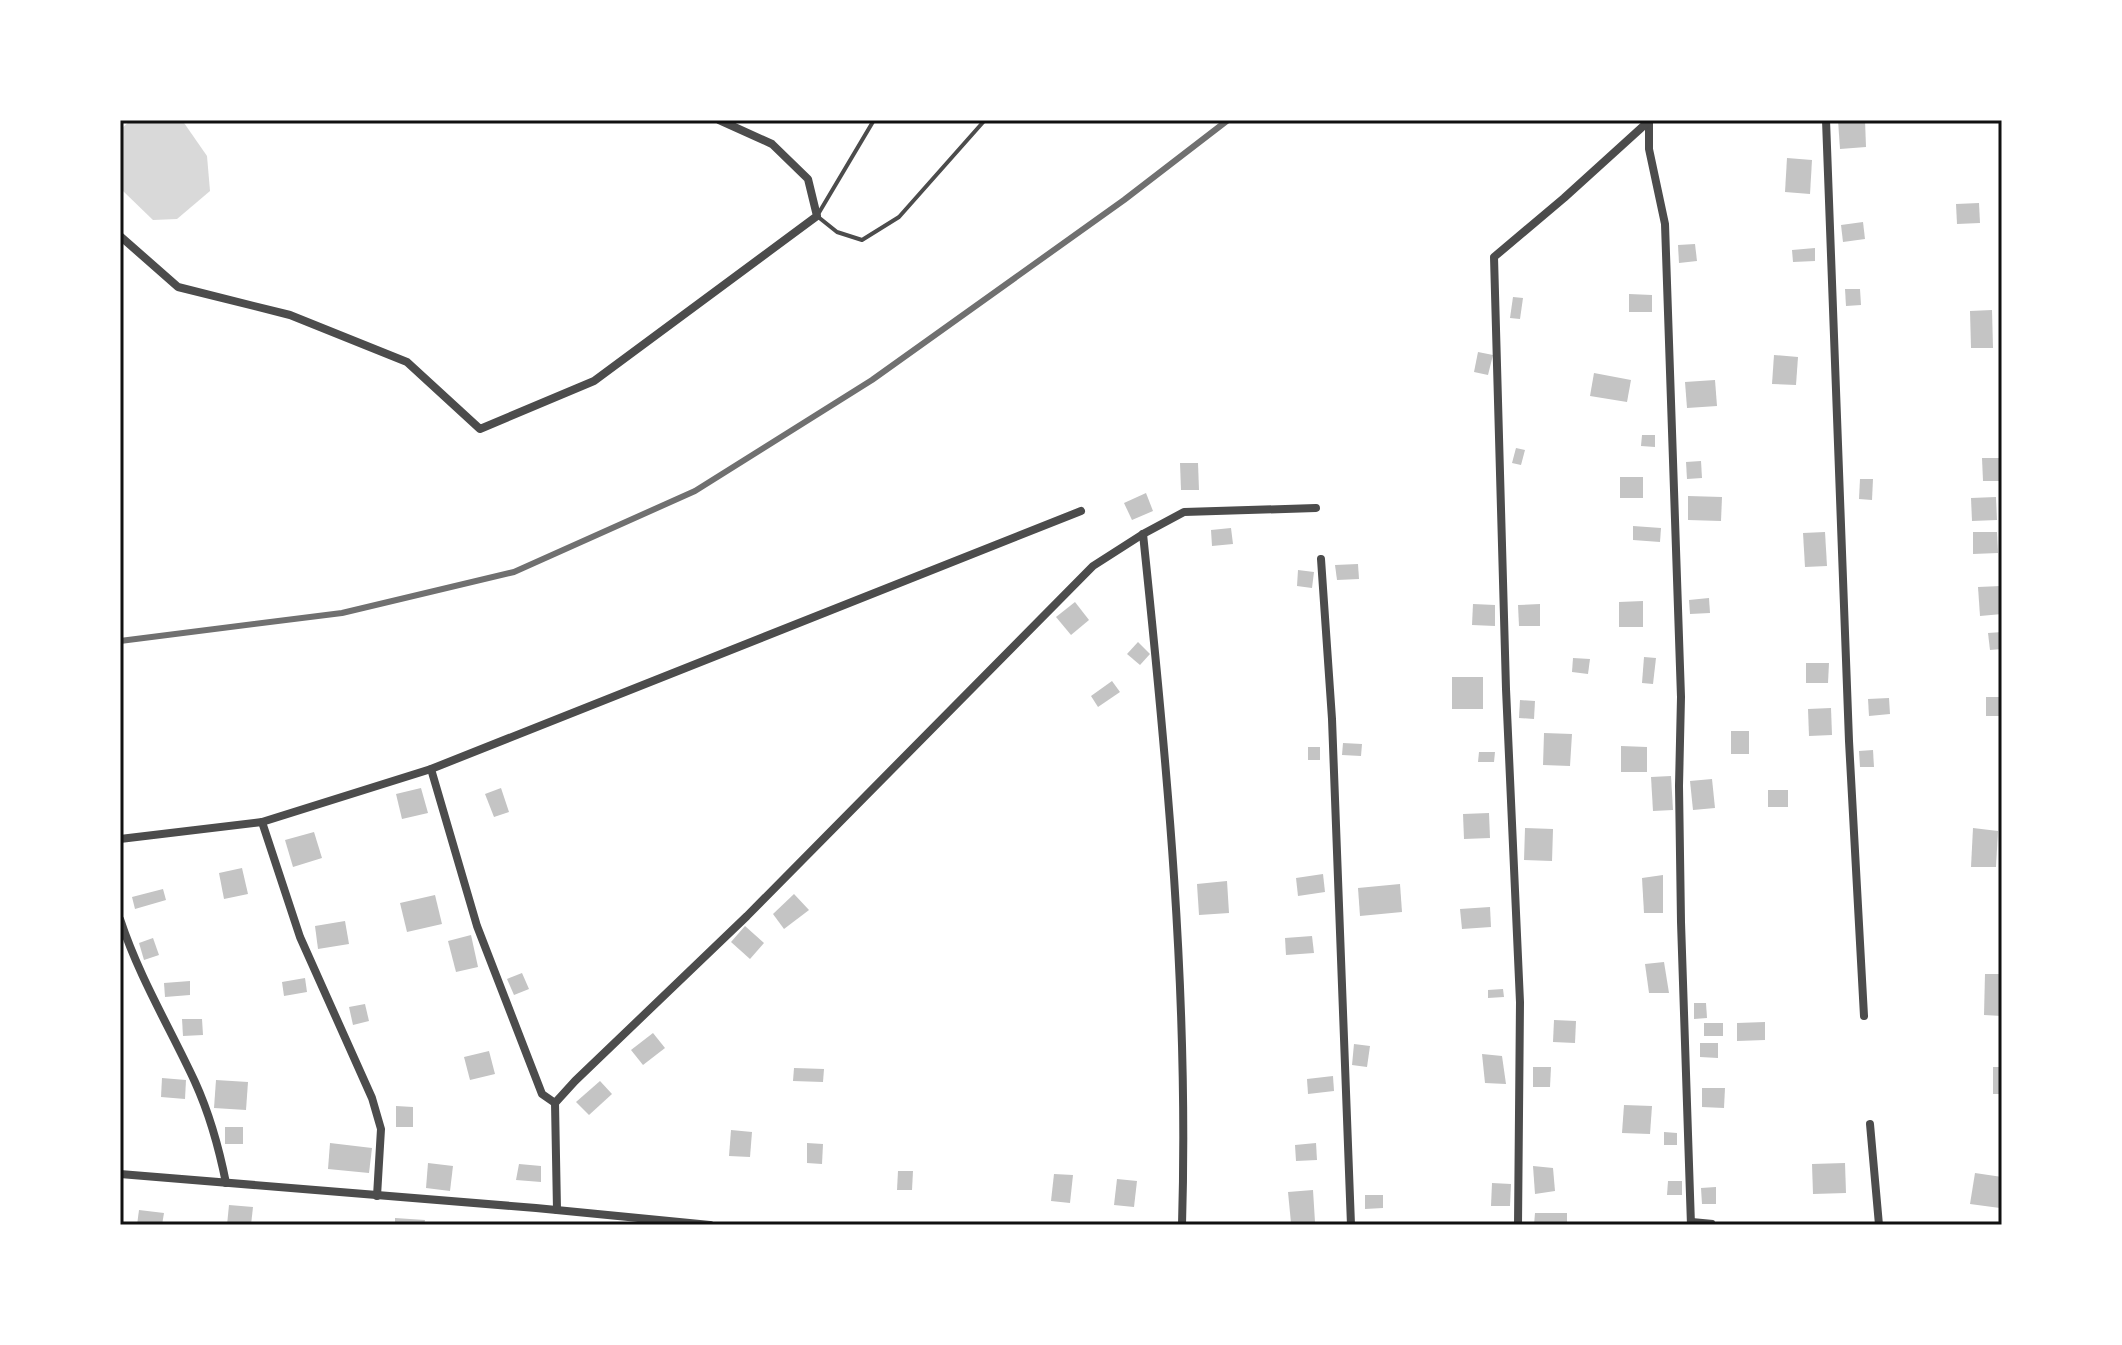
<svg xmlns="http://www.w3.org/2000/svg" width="2122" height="1345" viewBox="0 0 2122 1345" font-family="'Libre Baskerville',serif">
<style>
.water{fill:#d9d9d9}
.building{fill:#c4c4c4}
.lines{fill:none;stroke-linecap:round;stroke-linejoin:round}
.service{stroke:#4c4c4c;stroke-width:4}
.minor{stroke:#4c4c4c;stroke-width:8}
.rail{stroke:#707070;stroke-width:6}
.neatline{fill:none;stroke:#111;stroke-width:3}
</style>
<rect width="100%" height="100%" fill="#fff"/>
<polygon class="water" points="131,120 182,120 207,156 210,191 177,219 153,220 123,191 120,176 120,130"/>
<g class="building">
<polygon points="1838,120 1865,120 1866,147 1840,149"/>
<polygon points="1787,158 1812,160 1810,194 1785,192"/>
<polygon points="1979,203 1980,223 1957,224 1956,204"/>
<polygon points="1863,222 1865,239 1843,242 1841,225"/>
<polygon points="1695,244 1697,261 1679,263 1678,245"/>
<polygon points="1815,248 1815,261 1793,262 1792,250"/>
<polygon points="1845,289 1860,289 1861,305 1846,306"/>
<polygon points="1629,294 1652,295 1652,312 1629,312"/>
<polygon points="1513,297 1523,298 1520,319 1510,318"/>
<polygon points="1992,310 1993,348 1971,348 1970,311"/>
<polygon points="1478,352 1493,355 1488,375 1474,372"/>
<polygon points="1774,355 1798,357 1796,385 1772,384"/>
<polygon points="1594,373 1631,380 1627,402 1590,396"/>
<polygon points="1715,380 1717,406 1687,408 1685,382"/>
<polygon points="1642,435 1655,435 1655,447 1641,446"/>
<polygon points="1516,448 1525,450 1521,465 1512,463"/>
<polygon points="1982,458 2001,458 2002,481 1983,481"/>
<polygon points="1701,461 1702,478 1687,479 1686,462"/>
<polygon points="1180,463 1198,463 1199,490 1181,490"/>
<rect x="1620" y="477" width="23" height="21"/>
<polygon points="1860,479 1873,479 1872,500 1859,499"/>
<polygon points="1146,493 1153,511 1132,520 1124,503"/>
<polygon points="1688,496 1722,497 1721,521 1688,520"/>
<polygon points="1996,497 1997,520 1972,521 1971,498"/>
<polygon points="1633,526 1661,528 1660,542 1633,540"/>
<polygon points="1231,528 1233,544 1212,546 1211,530"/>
<polygon points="1825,532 1827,566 1805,567 1803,533"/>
<polygon points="1973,532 1997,532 1998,553 1973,554"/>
<polygon points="1358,564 1359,579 1337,580 1335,565"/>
<polygon points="1298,570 1314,572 1312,588 1297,586"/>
<polygon points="2001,586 2002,614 1980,616 1978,587"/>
<polygon points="1709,598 1710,613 1690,614 1689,600"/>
<polygon points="1643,601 1643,627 1619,627 1619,602"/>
<polygon points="1075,602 1089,620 1071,635 1056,617"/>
<polygon points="1473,604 1495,605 1495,626 1472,625"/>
<polygon points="1540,604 1540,626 1519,626 1518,605"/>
<polygon points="2002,632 2002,649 1990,650 1988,633"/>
<polygon points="1138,642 1150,654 1140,665 1127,654"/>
<polygon points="1644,657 1656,658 1653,684 1642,683"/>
<polygon points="1573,658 1590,659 1588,674 1572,672"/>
<polygon points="1806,663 1829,663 1828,683 1806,683"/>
<rect x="1452" y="677" width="31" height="32"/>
<polygon points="1112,681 1120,692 1098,707 1091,696"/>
<rect x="1986" y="697" width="16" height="19"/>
<polygon points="1889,698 1890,714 1869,716 1868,699"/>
<polygon points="1520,700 1535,701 1534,719 1519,718"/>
<polygon points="1831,708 1832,735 1809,736 1808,709"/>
<rect x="1731" y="731" width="18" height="23"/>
<polygon points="1544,733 1572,734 1570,766 1543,765"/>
<polygon points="1343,743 1362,744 1361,756 1342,755"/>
<polygon points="1621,746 1647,747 1647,772 1621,772"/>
<rect x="1308" y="747" width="12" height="13"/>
<polygon points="1873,750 1874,767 1860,767 1859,751"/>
<polygon points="1479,752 1495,752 1494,762 1478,762"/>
<polygon points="1671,776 1673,810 1653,811 1651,777"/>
<polygon points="1712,779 1715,808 1693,810 1690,781"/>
<polygon points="421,788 428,813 402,819 396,794"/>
<polygon points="501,788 509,812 494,817 485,794"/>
<rect x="1768" y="790" width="20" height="17"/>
<polygon points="1489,813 1490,838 1464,839 1463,814"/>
<polygon points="1525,828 1553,829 1552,861 1524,860"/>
<polygon points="1973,828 1998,831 1996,867 1971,867"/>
<polygon points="314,832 322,858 293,867 285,840"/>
<polygon points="242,868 248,894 224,899 219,873"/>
<polygon points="1323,874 1325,892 1298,896 1296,878"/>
<polygon points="1663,875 1663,913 1644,913 1642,878"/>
<polygon points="1227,881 1229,913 1199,915 1197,884"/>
<polygon points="1400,884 1402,912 1360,916 1358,888"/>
<polygon points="163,889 166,900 135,909 132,897"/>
<polygon points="794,894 809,910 784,929 773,914"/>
<polygon points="435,895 442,924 407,932 400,903"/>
<polygon points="1490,907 1491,927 1462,929 1460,909"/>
<polygon points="345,921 349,944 318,949 315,926"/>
<polygon points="745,926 764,943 750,959 731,942"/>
<polygon points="471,935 478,967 456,972 448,941"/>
<polygon points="1312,936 1314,953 1286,955 1285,938"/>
<polygon points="153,938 159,955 144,960 139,943"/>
<polygon points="1664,962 1669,993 1649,993 1645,964"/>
<polygon points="522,973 529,989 514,995 507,979"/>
<polygon points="1985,974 2002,974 2002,1016 1984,1015"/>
<polygon points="305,978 307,992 284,996 282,982"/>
<polygon points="190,981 190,995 165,997 164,983"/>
<polygon points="1503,989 1504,997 1488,998 1488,990"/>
<polygon points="1694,1003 1706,1003 1707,1018 1694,1019"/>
<polygon points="365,1004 369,1021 353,1025 349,1007"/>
<polygon points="182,1019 202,1019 203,1035 183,1036"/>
<polygon points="1554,1020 1576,1021 1575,1043 1553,1042"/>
<polygon points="1765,1022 1765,1040 1737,1041 1737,1023"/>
<rect x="1704" y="1023" width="19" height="13"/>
<polygon points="653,1033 665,1048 643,1065 631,1050"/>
<polygon points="1700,1043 1718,1043 1718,1058 1700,1057"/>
<polygon points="1354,1044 1370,1046 1367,1067 1352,1065"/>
<polygon points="489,1051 495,1074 470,1080 464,1057"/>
<polygon points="1482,1054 1502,1056 1506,1084 1485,1083"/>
<polygon points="1533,1067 1551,1067 1550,1087 1533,1087"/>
<rect x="1993" y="1067" width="9" height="27"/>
<polygon points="794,1068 824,1069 823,1082 793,1081"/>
<polygon points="1333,1076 1334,1091 1308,1094 1307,1079"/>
<polygon points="162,1078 186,1080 185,1099 161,1097"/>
<polygon points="216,1080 248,1082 246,1110 214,1108"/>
<polygon points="600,1081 612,1094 589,1115 576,1102"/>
<polygon points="1702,1088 1725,1088 1724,1108 1702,1107"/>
<polygon points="1624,1105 1652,1106 1650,1134 1622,1133"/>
<polygon points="396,1106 413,1107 413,1127 396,1127"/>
<rect x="225" y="1127" width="18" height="17"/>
<polygon points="731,1130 752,1132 750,1157 729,1156"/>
<polygon points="1664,1132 1677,1133 1677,1145 1664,1145"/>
<polygon points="330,1143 372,1148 369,1173 328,1169"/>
<polygon points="807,1143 823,1144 822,1164 807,1163"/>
<polygon points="1316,1143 1317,1160 1296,1161 1295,1145"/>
<polygon points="428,1163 453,1166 450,1191 426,1188"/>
<polygon points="1845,1163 1846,1193 1813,1194 1812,1164"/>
<polygon points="519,1164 541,1166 541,1182 516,1180"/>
<polygon points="1533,1166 1553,1168 1555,1191 1535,1194"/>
<polygon points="898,1171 913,1171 912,1190 897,1190"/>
<polygon points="1975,1173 2002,1177 2000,1208 1970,1204"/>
<polygon points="1054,1174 1073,1175 1070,1203 1051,1201"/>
<polygon points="1117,1179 1137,1181 1134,1207 1114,1205"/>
<polygon points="1668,1181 1682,1181 1682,1195 1667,1195"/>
<polygon points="1492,1183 1511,1184 1510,1206 1491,1206"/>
<polygon points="1716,1187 1716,1204 1702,1204 1701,1188"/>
<polygon points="1313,1190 1315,1222 1291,1223 1288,1192"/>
<polygon points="1365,1195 1383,1195 1383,1208 1365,1209"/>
<polygon points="229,1205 253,1207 251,1225 227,1225"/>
<polygon points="139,1210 164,1213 162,1225 137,1225"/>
<polygon points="1535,1213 1567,1213 1567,1225 1534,1225"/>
<polygon points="395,1218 425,1220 424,1225 395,1225"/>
</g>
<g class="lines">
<g class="service">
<polyline points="874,120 817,216 837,232 862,240 899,217 985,120"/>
<polyline points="1692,1220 1713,1222"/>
</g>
<g class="minor">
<polyline points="1826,120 1849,741 1864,1016"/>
<polyline points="1649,121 1649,149 1665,224 1681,697 1679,786 1681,922 1691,1225"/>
<polyline points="120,236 178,287 290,315 407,362 480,429 594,381 817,216 808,179 772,144 719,120"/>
<path d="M 1143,534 C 1167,763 1189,994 1182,1225"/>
<polyline points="1321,559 1332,719 1351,1225"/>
<polyline points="431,769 477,926 542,1094 555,1103"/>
<polyline points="262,822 300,937 372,1098 381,1129 377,1196"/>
<polyline points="120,839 262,822 431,769 1081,511"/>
<path d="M 120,919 C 139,977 170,1028 195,1082 C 210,1115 219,1148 226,1183"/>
<polyline points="1870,1124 1879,1225"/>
<polyline points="120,1174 536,1208 710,1225"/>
<polyline points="557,1210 555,1103 575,1081 747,916 1093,566 1143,534 1184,512 1316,508"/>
<polyline points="1518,1225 1520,1002 1506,689 1494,257 1564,198 1650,120"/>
</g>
<polyline class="rail" points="120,641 342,613 514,572 695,491 872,380 1124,200 1228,120"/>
</g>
<rect width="2122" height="1345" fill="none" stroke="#ffffff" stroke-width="244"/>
<rect x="122" y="122" width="1878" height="1101" class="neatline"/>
</svg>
